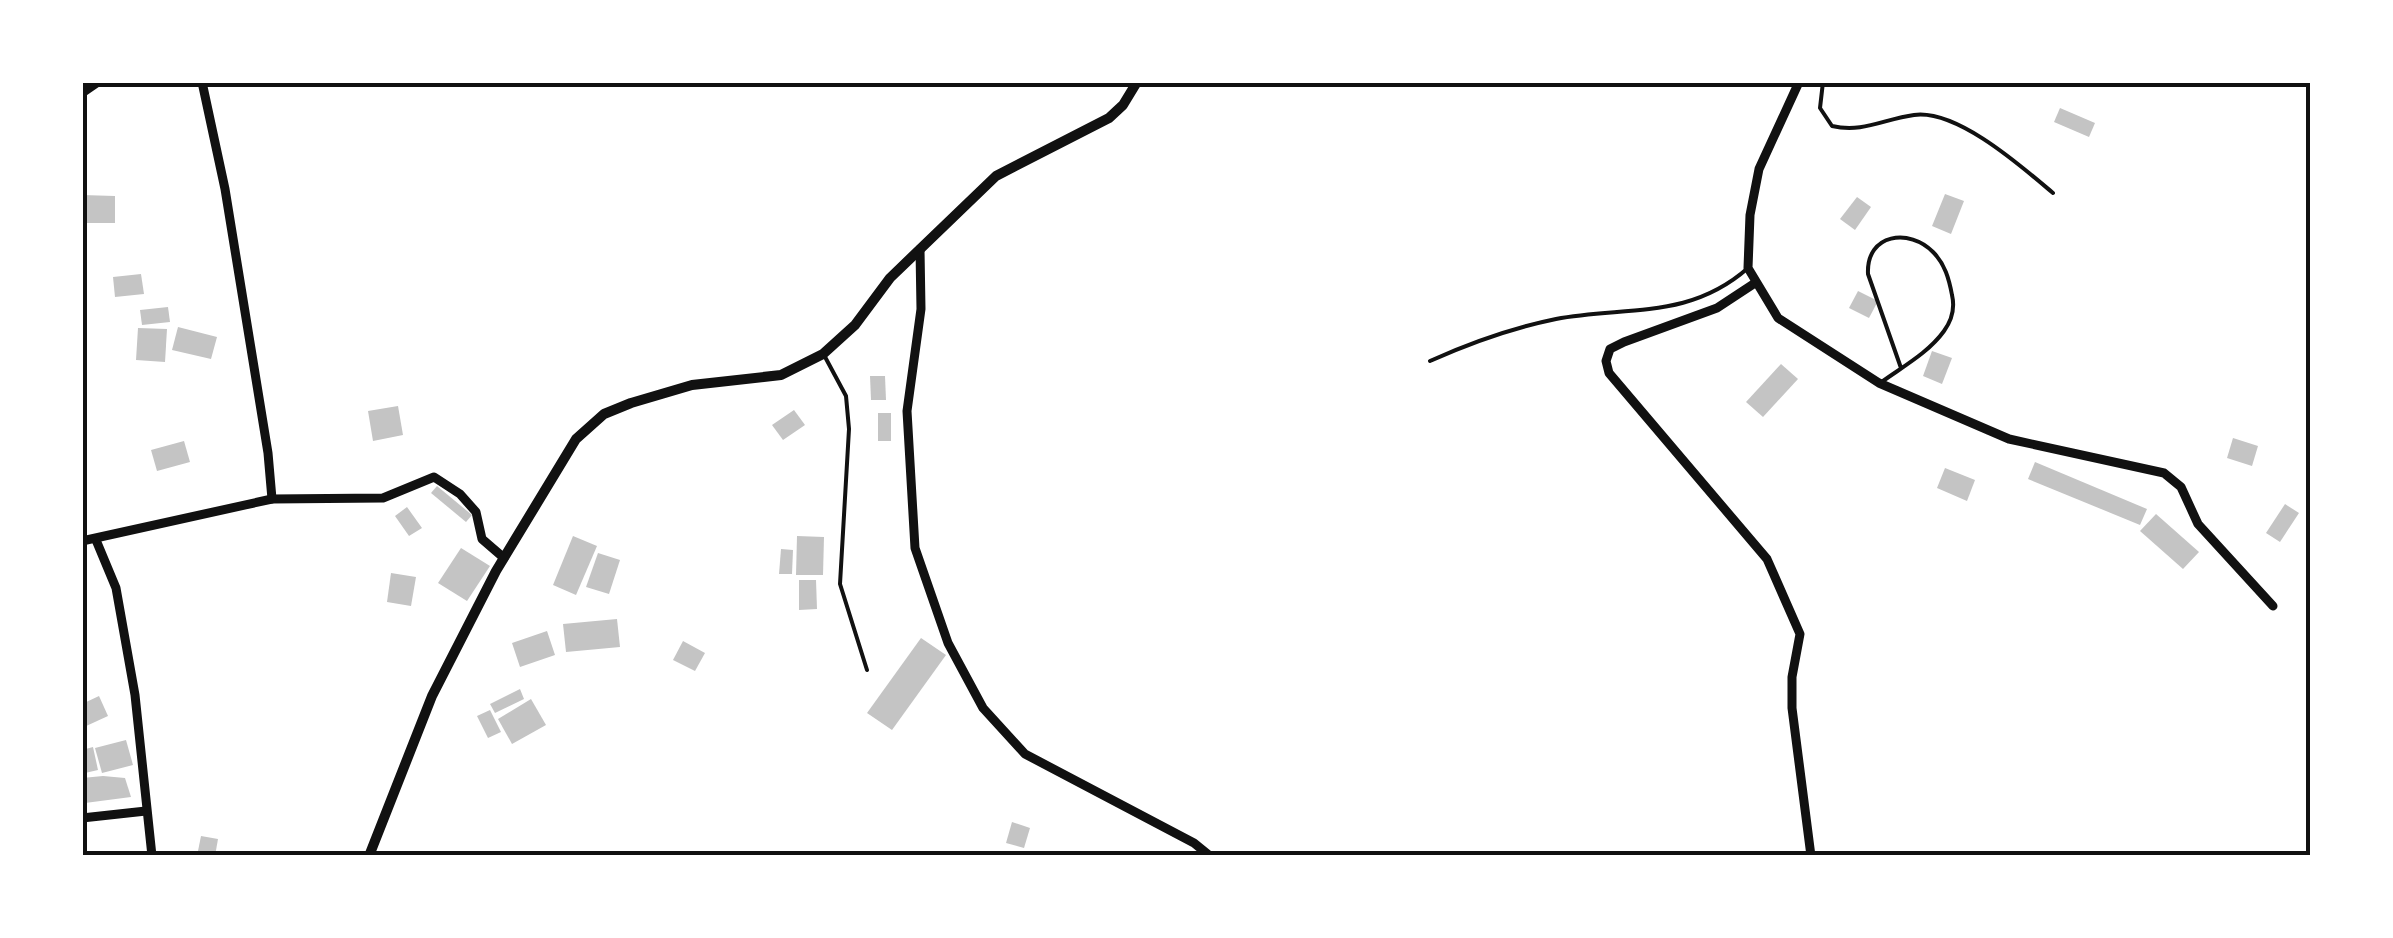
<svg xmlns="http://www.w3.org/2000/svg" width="2393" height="938" viewBox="0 0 2393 938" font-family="Quicksand,sans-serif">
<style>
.building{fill:#c4c4c4}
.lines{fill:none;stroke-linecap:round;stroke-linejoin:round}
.service{stroke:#111;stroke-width:4}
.minor{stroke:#111;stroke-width:9}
.tertiary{stroke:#111;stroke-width:10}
.neatline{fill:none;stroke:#111;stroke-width:4}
</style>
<rect width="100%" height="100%" fill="#fff"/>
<g class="building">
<polygon points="2060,108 2095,123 2089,137 2054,122"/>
<polygon points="1945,194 1964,201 1951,234 1932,226"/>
<polygon points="82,195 115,196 115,223 82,223"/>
<polygon points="1857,197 1871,207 1855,230 1840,219"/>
<polygon points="141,274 144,294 115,297 113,277"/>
<polygon points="1858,291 1878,301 1869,318 1849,308"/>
<polygon points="168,307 170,322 142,325 140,310"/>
<polygon points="178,327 217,337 211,359 172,350"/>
<polygon points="138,328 167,329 165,362 136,360"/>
<polygon points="1932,351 1952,358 1942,384 1923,376"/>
<polygon points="1781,364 1798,379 1763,417 1746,402"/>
<polygon points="870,376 885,376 886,400 871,400"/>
<polygon points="398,406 403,435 373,441 368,411"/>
<polygon points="794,410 805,425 783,440 772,425"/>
<rect x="878" y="413" width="13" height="28"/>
<polygon points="2233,438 2258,446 2252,466 2227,458"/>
<polygon points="184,441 190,462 157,471 151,450"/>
<polygon points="2035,462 2147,509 2140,525 2028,479"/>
<polygon points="1945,468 1975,480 1967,501 1937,488"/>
<polygon points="437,486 472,515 466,522 431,493"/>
<polygon points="2285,504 2299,513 2280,542 2266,533"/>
<polygon points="407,507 422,528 409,536 395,516"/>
<polygon points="2156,514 2199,552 2183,569 2140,531"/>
<polygon points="573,536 597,546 576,595 553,585"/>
<polygon points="797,536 824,537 823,575 796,575"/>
<polygon points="461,548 490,566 467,601 438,583"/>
<polygon points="781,549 793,550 792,574 779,574"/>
<polygon points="598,553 620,560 609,594 586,587"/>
<polygon points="391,573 416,577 411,606 387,602"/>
<polygon points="799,580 816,580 817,609 799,610"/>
<polygon points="617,619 620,647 566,652 563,624"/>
<polygon points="547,631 555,655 520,667 512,643"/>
<polygon points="921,638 946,655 892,730 867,713"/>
<polygon points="683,641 705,653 695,671 673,660"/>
<polygon points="520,689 524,699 495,713 490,704"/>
<polygon points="99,696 108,716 84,727 82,704"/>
<polygon points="531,699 546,725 512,744 498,719"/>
<polygon points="490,710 501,732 488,738 477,716"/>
<polygon points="126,740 133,765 102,773 95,748"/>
<polygon points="93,747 98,770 85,773 82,750"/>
<polygon points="103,776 125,778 131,797 85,803 82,778"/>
<polygon points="1012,822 1030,828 1024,848 1006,843"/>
<polygon points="201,836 218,839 215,856 197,856"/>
</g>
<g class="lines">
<g class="service">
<path d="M 1823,82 L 1820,108 L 1832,126 C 1863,133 1884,119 1914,115 C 1957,109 2022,167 2053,193"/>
<polyline points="824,355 846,396 849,429 840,584 867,670"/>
<path d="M 1430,361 C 1470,343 1512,328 1556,319 C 1626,306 1689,320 1748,268"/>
<path d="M 1883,381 C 1904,366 1929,352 1944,331 C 1952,320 1955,308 1952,295 C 1949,279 1945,264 1933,252 C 1910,228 1866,233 1868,274 L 1901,368"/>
</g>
<g class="minor">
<polyline points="202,82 225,189 268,453 272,499"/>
<polyline points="1799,82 1759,169 1750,215 1748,268 1778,318 1879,383 2009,439 2164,473 2181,487 2198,524 2273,606"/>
<polyline points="82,93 98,82"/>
<polyline points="920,249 921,309 907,411 915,548 948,643 983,708 1025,754 1194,843 1210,856"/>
<polyline points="1755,283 1717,308 1624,342 1610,349 1606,361 1609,373 1767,559 1800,634 1792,677 1792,708 1811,856"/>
<polyline points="96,540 116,588 135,695 152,856"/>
<polyline points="82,541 272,499 383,498 434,477 460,494 476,512 482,539 504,558"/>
<polyline points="82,818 146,811"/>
</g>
<polyline class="tertiary" points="369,856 432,696 496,571 576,439 604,414 631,403 692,385 781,375 823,354 855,325 890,278 996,176 1109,118 1123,105 1137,82"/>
</g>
<rect width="2393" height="938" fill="none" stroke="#ffffff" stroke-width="170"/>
<rect x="85" y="85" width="2223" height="768" class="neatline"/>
</svg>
